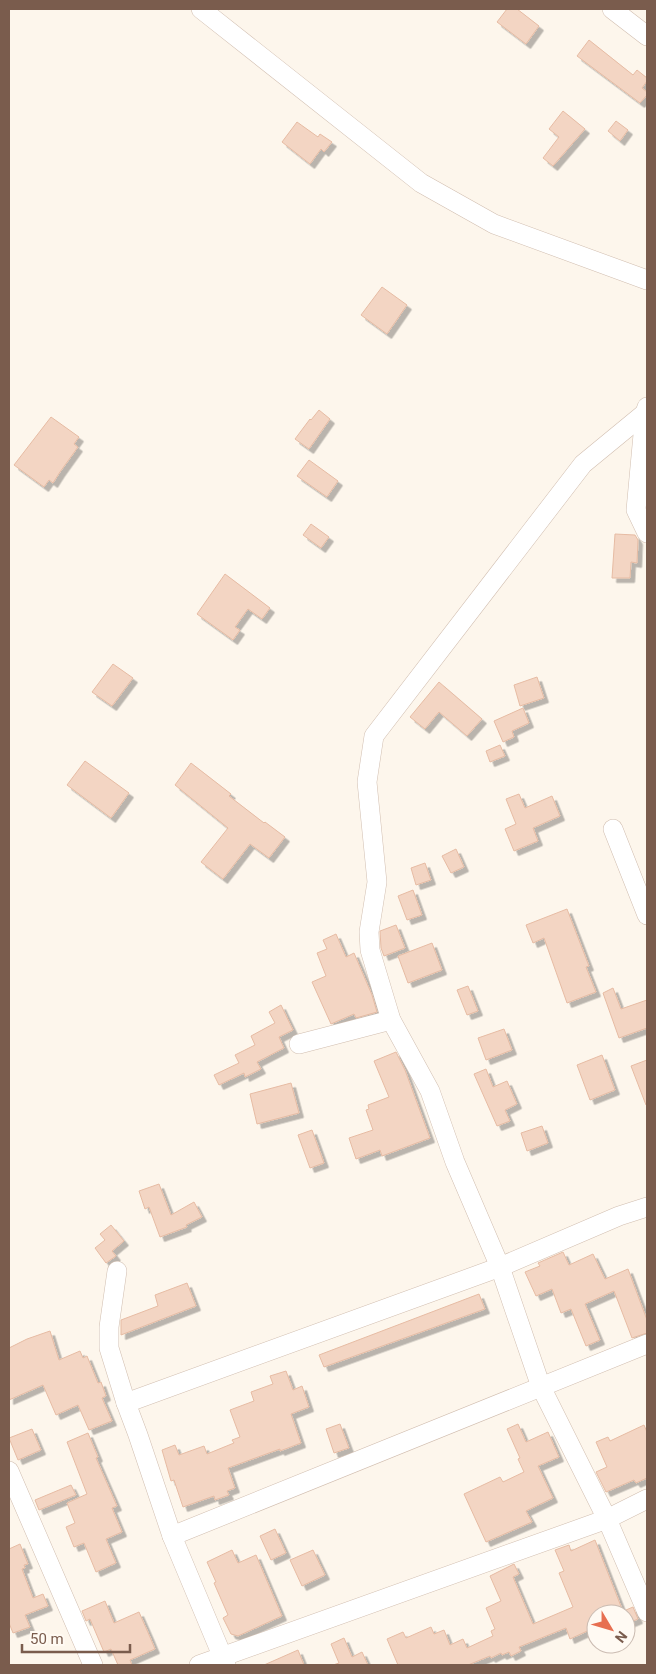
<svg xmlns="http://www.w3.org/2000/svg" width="656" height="1674" viewBox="0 0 656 1674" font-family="Roboto,sans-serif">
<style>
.building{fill:#f3d5c3;stroke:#e6bba3;filter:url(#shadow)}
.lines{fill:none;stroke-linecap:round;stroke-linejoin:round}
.minor-casing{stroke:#d1beb0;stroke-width:20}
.minor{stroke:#fff;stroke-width:19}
</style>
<defs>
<filter id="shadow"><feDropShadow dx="4.5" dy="4.5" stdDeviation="0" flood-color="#0004"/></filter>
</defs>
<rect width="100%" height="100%" fill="#fdf6ec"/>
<g class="building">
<polygon points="507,9 517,9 539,26 526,44 497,22"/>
<polygon points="589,40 633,75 637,70 647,78 647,81 642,88 647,92 647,95 640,103 577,56"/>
<polygon points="563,111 585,129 553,166 543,158 559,137 549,129"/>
<polygon points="616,121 628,130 620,141 608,131"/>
<polygon points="297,122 318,137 320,134 332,142 324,152 321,149 310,164 282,142"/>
<polygon points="382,287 407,305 387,334 361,315"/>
<polygon points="319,410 330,419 309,449 295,439 310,419 311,420"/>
<polygon points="51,417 79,437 74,444 78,447 60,472 53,483 49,480 44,487 14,465"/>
<polygon points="309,460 338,481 327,497 297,476"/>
<polygon points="311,524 329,537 321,548 303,535"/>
<polygon points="615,534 635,535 638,540 637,563 631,562 630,578 612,578"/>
<polygon points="225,574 270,608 262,619 248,609 235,627 240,630 233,640 197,614"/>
<polygon points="113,664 133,678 112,706 92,692"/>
<polygon points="537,677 544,698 520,706 514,685"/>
<polygon points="439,682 482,719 467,736 439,712 425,729 410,717"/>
<polygon points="523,708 529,723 512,731 514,737 503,742 494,721"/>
<polygon points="500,745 505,756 490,762 486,751"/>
<polygon points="85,761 129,793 111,818 67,785"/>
<polygon points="191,763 231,794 229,796 264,823 265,822 285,837 269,858 250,844 223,879 201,862 228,828 175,785"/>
<polygon points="519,794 525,808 552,796 560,816 533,828 538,841 514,851 505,829 516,824 506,799"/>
<polygon points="456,849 464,867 451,873 442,856"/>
<polygon points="425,863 431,880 416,885 411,868"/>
<polygon points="413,890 422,915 407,920 398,896"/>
<polygon points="567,909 589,966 586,967 596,992 567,1003 544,938 533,943 526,925"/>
<polygon points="396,925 405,948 384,956 381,948 380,931"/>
<polygon points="336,934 346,957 354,953 372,995 377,1012 356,1018 354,1014 331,1024 312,982 326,976 317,953 327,949 323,940"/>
<polygon points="432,943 442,970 408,983 398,956"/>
<polygon points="468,986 478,1011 467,1015 457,990"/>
<polygon points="613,988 621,1009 647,1000 647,1028 619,1038 603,993"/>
<polygon points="281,1005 293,1030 279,1037 284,1048 257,1062 261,1069 245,1077 244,1073 219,1085 214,1075 239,1063 235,1055 255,1045 251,1036 275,1023 269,1012"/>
<polygon points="504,1029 512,1050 486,1060 478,1038"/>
<polygon points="396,1052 405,1070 430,1138 382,1156 380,1150 356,1159 349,1138 373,1130 366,1110 369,1109 368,1105 389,1097 374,1061"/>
<polygon points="602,1055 615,1090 590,1100 577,1065"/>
<polygon points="647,1060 647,1105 646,1105 631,1066"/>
<polygon points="486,1069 493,1087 507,1081 517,1104 505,1110 510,1121 497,1126 474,1074"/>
<polygon points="291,1083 299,1113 257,1124 250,1094"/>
<polygon points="542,1126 548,1143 527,1151 521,1133"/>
<polygon points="312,1130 324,1163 310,1168 298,1135"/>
<polygon points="159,1184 171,1215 194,1202 202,1217 186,1225 187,1227 160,1237 149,1207 145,1209 139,1191"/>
<polygon points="111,1225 124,1241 112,1251 116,1256 106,1263 95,1248 105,1240 100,1234"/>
<polygon points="563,1252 569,1265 593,1254 605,1279 628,1269 647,1320 647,1333 632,1338 614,1291 585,1304 600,1340 586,1346 571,1309 561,1313 552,1289 536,1296 525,1272 540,1266 538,1263"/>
<polygon points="187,1283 196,1306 121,1335 121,1320 158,1306 155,1295"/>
<polygon points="479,1294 485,1309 324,1367 319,1355"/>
<polygon points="50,1331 59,1360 80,1351 83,1358 87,1356 98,1383 101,1382 106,1396 102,1398 112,1421 89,1430 78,1405 56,1415 43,1385 9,1400 9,1348 27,1339"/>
<polygon points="286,1371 293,1390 302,1386 309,1407 291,1414 301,1443 280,1451 280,1449 228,1468 235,1488 227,1491 229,1495 215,1500 214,1496 183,1507 174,1480 171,1481 162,1450 175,1445 179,1455 204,1446 207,1454 234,1443 232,1440 240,1437 230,1410 254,1401 251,1392 273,1384 270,1376"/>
<polygon points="340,1424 349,1448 334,1453 326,1429"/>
<polygon points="518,1424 526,1442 548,1432 559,1457 538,1466 553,1498 526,1511 532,1522 486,1542 464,1494 500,1477 503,1482 524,1472 518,1459 520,1458 507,1429"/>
<polygon points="644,1425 647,1432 647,1478 636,1483 634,1480 606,1492 596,1472 607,1467 596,1442 608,1437 610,1441"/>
<polygon points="32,1429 41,1450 18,1460 9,1438"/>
<polygon points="88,1433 98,1457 96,1458 117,1506 112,1508 122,1532 106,1539 116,1563 96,1572 84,1543 74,1547 66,1527 75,1523 67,1503 87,1494 67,1442"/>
<polygon points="71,1485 76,1495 39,1510 35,1500"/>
<polygon points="275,1529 286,1553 271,1560 260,1536"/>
<polygon points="595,1540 624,1614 596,1614 596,1627 570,1639 566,1628 519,1647 521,1651 511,1656 509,1652 502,1655 501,1653 491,1658 490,1656 468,1665 398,1665 387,1639 403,1632 406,1638 431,1627 434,1634 444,1630 450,1645 463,1639 467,1648 493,1636 491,1631 495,1629 486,1608 501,1601 490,1576 514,1564 519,1574 513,1577 533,1624 573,1607 559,1573 564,1571 555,1550 569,1545 571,1551"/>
<polygon points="20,1544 28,1564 24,1565 25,1568 22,1569 33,1598 43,1594 48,1606 25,1615 30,1627 13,1633 9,1623 9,1549"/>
<polygon points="232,1550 238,1563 256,1555 282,1616 238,1636 231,1634 223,1618 228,1615 214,1583 216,1582 207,1562"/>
<polygon points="313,1550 325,1575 302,1586 290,1560"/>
<polygon points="105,1601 114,1623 139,1612 150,1637 155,1649 130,1660 132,1665 118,1665 111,1649 104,1652 90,1619 86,1621 82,1611"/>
<polygon points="633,1607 638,1619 626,1624 626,1610"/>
<polygon points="344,1638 352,1657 362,1652 368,1665 333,1665 339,1663 331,1644"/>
<polygon points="298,1650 304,1665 264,1665"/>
</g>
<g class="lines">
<defs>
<g id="minor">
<polyline points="201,9 421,183 494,224 647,280"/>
<polyline points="612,9 647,36"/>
<polyline points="647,407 645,413 636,510 647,533"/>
<polyline points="645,413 583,464 374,736 367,782 377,882 369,932 370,950 391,1020 430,1091 455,1162 500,1267 541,1387 607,1519 647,1612"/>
<polyline points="613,829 647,915"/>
<polyline points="299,1044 391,1020"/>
<polyline points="117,1271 109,1327 109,1348 126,1403 138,1435 172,1536 226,1665"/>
<polyline points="126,1403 500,1267 619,1216 647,1207"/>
<polyline points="9,1471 93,1665"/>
<polyline points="172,1536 647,1344"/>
<polyline points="199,1665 607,1519 647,1499"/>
</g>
</defs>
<use href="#minor" class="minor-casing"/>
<use href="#minor" class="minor"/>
</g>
<rect width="656" height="1674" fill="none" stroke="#7a5c4d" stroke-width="20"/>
<g transform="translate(611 1629) rotate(128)"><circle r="24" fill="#fffaf3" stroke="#cabbb1"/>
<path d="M0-4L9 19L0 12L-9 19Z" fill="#e76f51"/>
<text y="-8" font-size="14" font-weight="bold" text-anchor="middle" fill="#7a5c4d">N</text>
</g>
<path d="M22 1644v8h108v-8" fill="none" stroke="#7a5c4d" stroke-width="2.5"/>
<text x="30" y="1644" font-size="15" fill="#7a5c4d" stroke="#fffaf3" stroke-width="4" paint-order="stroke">50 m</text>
</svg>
